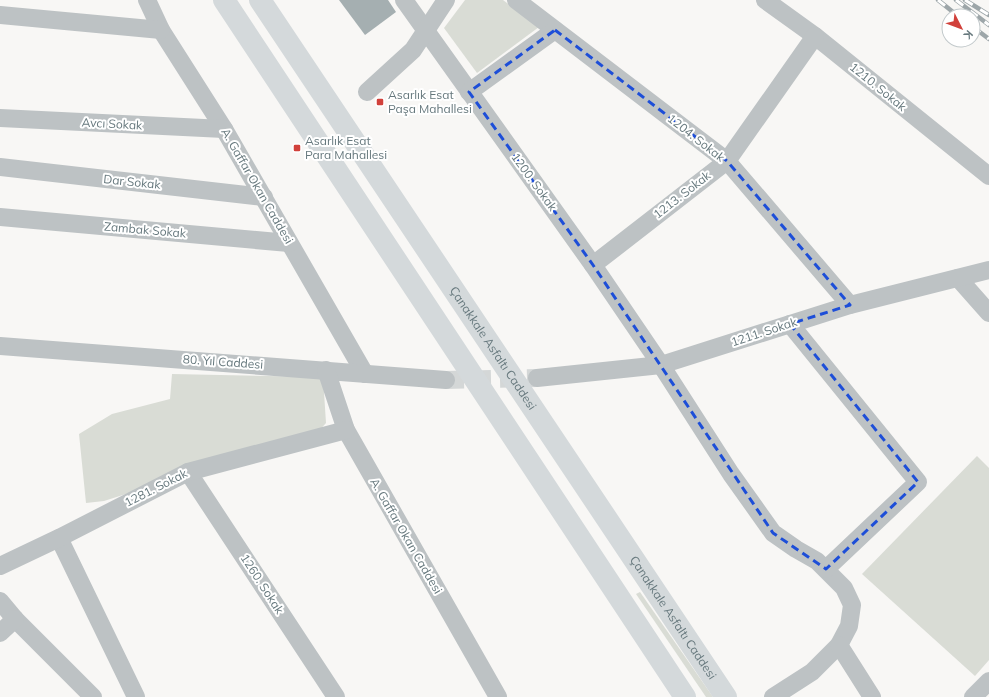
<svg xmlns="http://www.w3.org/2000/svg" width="989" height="697" viewBox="0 0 989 697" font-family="Mulish,sans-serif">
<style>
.green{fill:#d9dcd5}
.building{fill:#a5afb1}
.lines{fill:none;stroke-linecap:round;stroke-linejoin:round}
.minor-tunnel{stroke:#d4d7d7;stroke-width:18;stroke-dasharray:18 9;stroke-linecap:butt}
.minor{stroke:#bdc2c4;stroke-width:18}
.highway{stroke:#d4d9db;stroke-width:22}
.rail-casing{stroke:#9da6a9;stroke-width:4.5}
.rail{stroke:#fff;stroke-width:3;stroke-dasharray:9;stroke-linecap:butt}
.marked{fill:none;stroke:#1d4ed8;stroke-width:3;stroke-dasharray:8 5;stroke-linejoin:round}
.poi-dot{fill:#d1413b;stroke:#fff;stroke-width:1.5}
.labels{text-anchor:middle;stroke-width:4;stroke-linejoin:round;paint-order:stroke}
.street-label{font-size:12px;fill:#66787d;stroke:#fff}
.poi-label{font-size:12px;fill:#66787d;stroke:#fff;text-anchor:start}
</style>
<rect width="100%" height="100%" fill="#f8f7f5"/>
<g class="green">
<polygon points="465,0 503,0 539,27 477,73 444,28"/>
<polygon points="172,374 323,377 326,423 317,433 104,501 86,503 79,434 112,414 170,399"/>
<polygon points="977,456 989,468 989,660 975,676 862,574"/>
<polygon points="640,592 713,697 706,697 636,594"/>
</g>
<polygon class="building" points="339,0 388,0 396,12 365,35"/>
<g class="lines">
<polyline class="minor-tunnel" points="446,380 537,378"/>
<g class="minor">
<polyline points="147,0 161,30 224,129 365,374"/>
<polyline points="404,0 593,265 661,365 731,474 773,533 796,549 817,561 844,588 852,605 849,626 839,645 812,672 773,697"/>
<polyline points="516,0 727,161 850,305"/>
<polyline points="765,0 815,36 989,176"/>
<polyline points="0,15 161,30"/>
<polyline points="367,92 413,50 446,0"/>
<polyline points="469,92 555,30"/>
<polyline points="0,118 224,129"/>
<polyline points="0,167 264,197"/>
<polyline points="0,217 289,243"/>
<polyline points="593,265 727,161 815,36"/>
<polyline points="958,278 989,313"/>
<polyline points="790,324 918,482 826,569"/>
<polyline points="0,346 446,380"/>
<polyline points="326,370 346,430 498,697"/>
<polyline points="537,378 661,365 850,305 989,270"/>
<polyline points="188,472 336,697"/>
<polyline points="59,538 136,697"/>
<polyline points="0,566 59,538 188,472 346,430"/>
<polyline points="0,601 15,619 93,697"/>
<polyline points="0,633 15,619"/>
<polyline points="839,645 872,697"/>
<polyline points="973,697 989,681"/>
</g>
<g class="highway">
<polyline points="224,0 685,697"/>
<path id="s1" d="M 260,0 L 726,697"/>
</g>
<defs>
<g id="rail">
<polyline points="938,0 958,16"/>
<polyline points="956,0 989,25"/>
<polyline points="965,0 989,15"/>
<polyline points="973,27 989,39"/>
</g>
</defs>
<use href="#rail" class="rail-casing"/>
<use href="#rail" class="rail"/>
</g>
<path class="marked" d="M 555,30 L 727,161 L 850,305 L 790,324 L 918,482 L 826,569 L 773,533 L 593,265 L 469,92 Z"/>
<g class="poi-dot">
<rect x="376" y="98" width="8" height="8" rx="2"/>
<rect x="293" y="144" width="8" height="8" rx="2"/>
</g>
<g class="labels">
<g class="street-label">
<text transform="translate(878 87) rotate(39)" y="4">1210. Sokak</text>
<text transform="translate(112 124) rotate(3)" y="4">Avcı Sokak</text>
<text transform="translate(696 138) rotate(38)" y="4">1204. Sokak</text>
<text transform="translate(132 182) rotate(6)" y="4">Dar Sokak</text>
<text transform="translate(534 182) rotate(54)" y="4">1200. Sokak</text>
<text transform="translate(257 186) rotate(60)" y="4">A. Gaffar Okan Caddesi</text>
<text transform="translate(682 195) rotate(-38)" y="4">1213. Sokak</text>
<text transform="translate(145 230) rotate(5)" y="4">Zambak Sokak</text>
<text transform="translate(764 332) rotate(-18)" y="4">1211. Sokak</text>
<text dy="4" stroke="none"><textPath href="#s1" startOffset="419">Çanakkale Asfaltı Caddesi</textPath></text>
<text transform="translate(223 362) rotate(4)" y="4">80. Yıl Caddesi</text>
<text transform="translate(156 488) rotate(-27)" y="4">1281. Sokak</text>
<text transform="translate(406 536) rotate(60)" y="4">A. Gaffar Okan Caddesi</text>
<text transform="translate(262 584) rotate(57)" y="4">1260. Sokak</text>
<text dy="4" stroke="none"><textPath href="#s1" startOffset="743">Çanakkale Asfaltı Caddesi</textPath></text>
</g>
<g class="poi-label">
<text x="388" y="99">Asarlık Esat<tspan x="388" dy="14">Paşa Mahallesi</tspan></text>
<text x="305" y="145">Asarlık Esat<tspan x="305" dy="14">Para Mahallesi</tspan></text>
</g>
</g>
<g transform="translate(961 28) rotate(132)"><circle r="19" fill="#ffffff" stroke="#c2c9cb"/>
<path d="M0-3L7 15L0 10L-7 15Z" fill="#d1413b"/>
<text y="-6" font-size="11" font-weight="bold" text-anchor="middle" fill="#66787d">K</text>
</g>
</svg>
